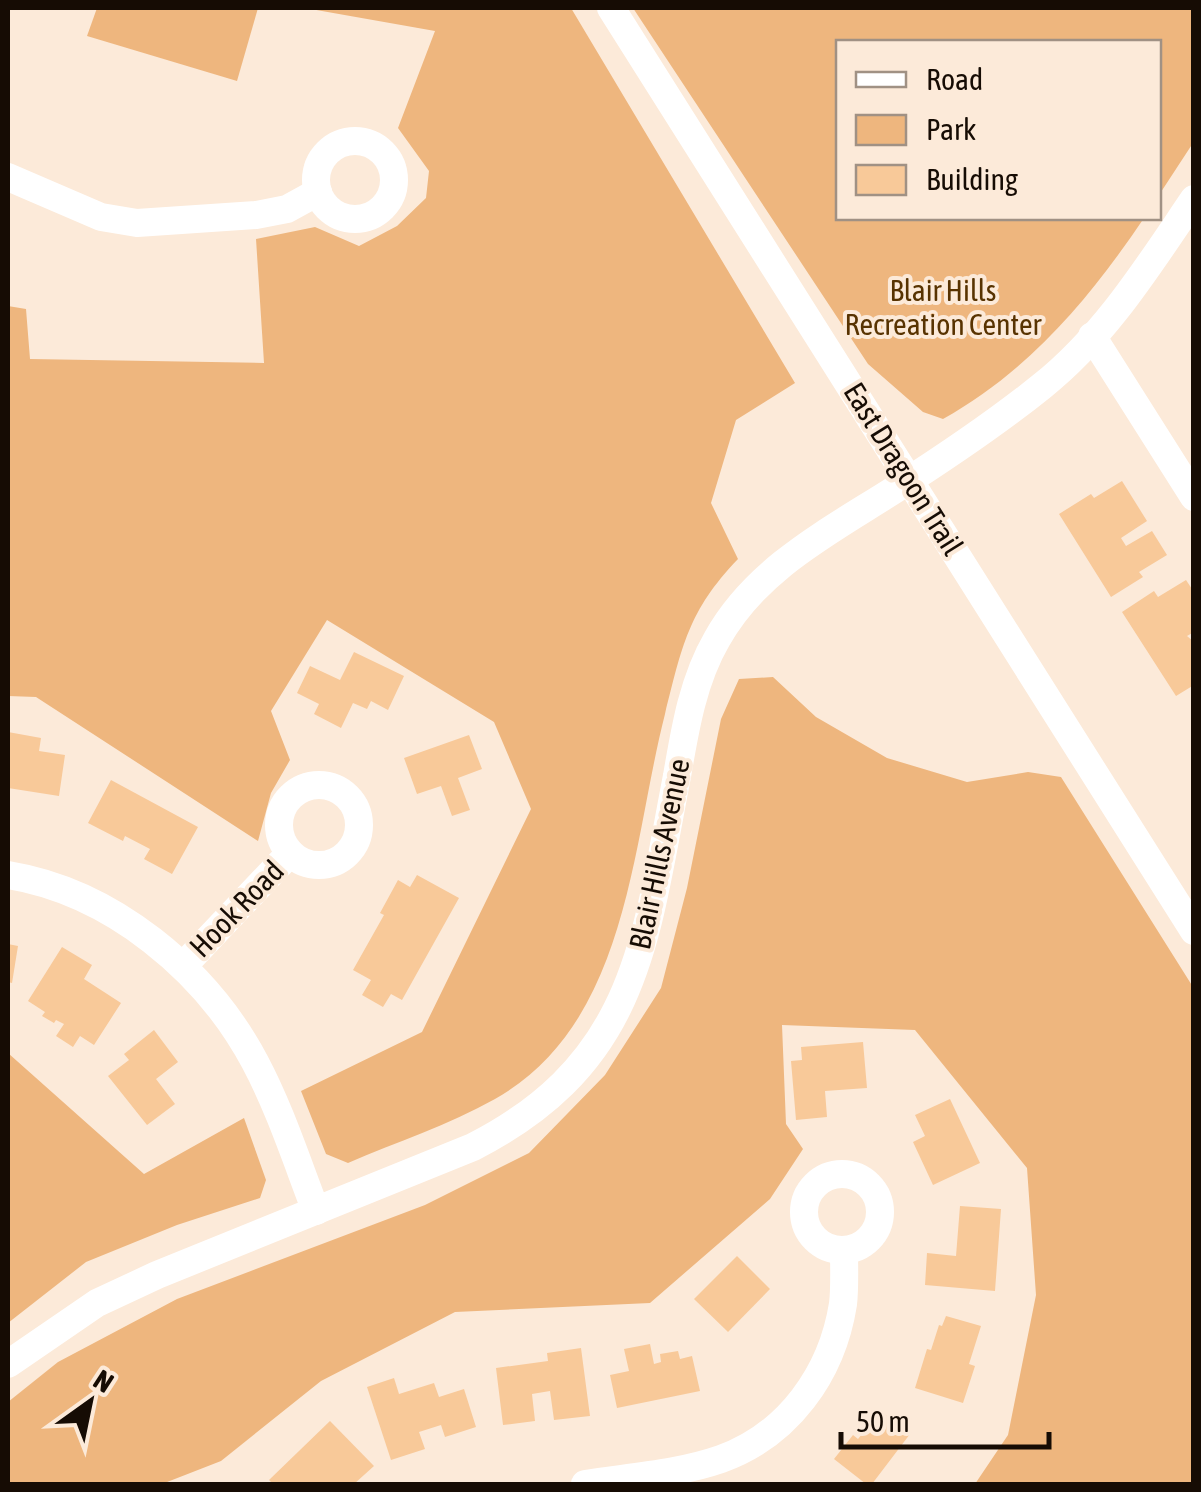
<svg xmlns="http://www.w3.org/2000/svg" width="1201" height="1492" viewBox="0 0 1201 1492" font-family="'Asap Condensed',sans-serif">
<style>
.green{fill:#eeb67e}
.building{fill:#f8c999}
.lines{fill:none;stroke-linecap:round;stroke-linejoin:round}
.minor{stroke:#fff;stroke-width:28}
.labels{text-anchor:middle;stroke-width:8;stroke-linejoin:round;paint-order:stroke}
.park-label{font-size:30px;fill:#583301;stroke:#fcead9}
.street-label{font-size:30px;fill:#160c04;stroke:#fcead9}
</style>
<rect width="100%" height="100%" fill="#fcead9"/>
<g class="green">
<polygon points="97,8 258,8 237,81 87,36"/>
<path d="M 305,8 L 571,8 L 795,383 L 736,420 L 711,503 L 738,559 C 688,611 682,647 665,714 C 631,847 629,1023 495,1099 C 449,1125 396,1142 348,1163 L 326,1154 L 301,1091 L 422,1032 L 531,809 L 494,722 L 327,620 L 271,711 L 290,760 L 271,793 L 258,841 L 36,697 L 8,696 L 8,306 L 26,309 L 30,359 L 264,363 L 256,239 L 315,227 L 359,246 L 397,226 L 426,198 L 429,171 L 398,128 L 435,31 Z"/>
<path d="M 633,8 L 1193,8 L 1193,143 L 1159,195 L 1158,42 L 838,42 L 838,218 L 1144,218 C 1090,298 1029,371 943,419 L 923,412 L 868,364 Z"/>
<polygon points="773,677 816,717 887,758 967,782 1028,772 1061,777 1193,987 1193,1484 975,1484 1008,1435 1036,1295 1027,1168 915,1030 782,1025 786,1124 803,1149 770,1199 650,1303 455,1312 321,1381 221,1461 162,1484 8,1484 8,1402 58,1362 177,1299 425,1205 529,1153 605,1075 661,988 687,888 721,719 739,679"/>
<polygon points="8,1053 144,1174 244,1118 266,1180 260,1198 177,1225 86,1262 8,1323"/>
</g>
<g class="building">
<polygon points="1122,481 1147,521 1121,538 1126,546 1152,531 1167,555 1139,572 1143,577 1111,597 1059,514 1091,494 1094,498"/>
<polygon points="1186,580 1194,592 1194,632 1187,636 1194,642 1194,685 1176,696 1122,612 1154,591 1158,597"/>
<polygon points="354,652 404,676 388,710 371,701 367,709 353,703 341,728 314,714 319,704 297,693 310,666 340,680"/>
<polygon points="8,732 41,738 39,751 65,755 59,796 8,788"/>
<polygon points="469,735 482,769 458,778 470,810 452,816 441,786 417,794 404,758"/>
<polygon points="111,780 198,827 172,874 144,859 150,849 125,836 123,841 88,823"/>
<polygon points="417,875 459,898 402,1000 391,994 383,1007 362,995 371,980 353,970 384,915 380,913 398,880 410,887"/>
<polygon points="8,944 18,946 12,983 8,982"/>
<polygon points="62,947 92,965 84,979 121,1003 94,1045 80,1036 73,1047 56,1036 64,1024 56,1020 54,1023 42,1016 45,1012 28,1001"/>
<polygon points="154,1030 178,1062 156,1079 175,1104 147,1125 108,1076 129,1060 124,1054"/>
<polygon points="863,1042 867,1088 825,1091 827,1117 796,1120 791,1061 802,1060 801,1047"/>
<polygon points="950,1099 980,1163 933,1185 913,1142 925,1136 915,1115"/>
<polygon points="960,1206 1001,1209 995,1291 925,1285 927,1253 956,1256"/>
<polygon points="737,1256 770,1289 728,1332 694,1299"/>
<polygon points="946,1316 981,1326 969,1364 975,1366 963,1403 915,1388 927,1349 931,1350 939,1325 942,1326"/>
<polygon points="650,1344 654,1364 661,1362 660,1354 678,1351 680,1359 692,1356 700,1391 617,1408 610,1375 629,1371 624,1349"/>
<polygon points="581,1348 590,1416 554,1420 550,1391 532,1394 535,1421 503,1425 496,1368 548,1361 547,1353"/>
<polygon points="394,1378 399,1394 434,1383 439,1397 464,1389 476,1427 445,1437 441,1425 419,1432 425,1449 391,1460 367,1387"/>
<polygon points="881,1411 910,1434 872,1484 866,1484 834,1459 853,1435 858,1439"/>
<polygon points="330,1421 374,1466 354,1484 273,1484 269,1480"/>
</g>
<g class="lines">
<g class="minor">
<polyline points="611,8 1194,931"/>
<circle cx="355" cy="180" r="39"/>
<polyline points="8,177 101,217 137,223 256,215 287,209 318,192"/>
<polyline points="1092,336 1194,497"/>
<circle cx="319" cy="825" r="40"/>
<path d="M 8,875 C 112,892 206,970 255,1062 C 280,1109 297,1162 316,1211"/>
<polyline points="183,966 290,853"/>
<circle cx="842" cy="1212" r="38"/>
<path d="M 8,1364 L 97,1303 L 157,1275 L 473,1147 C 639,1062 645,940 677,776 C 685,729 693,680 717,639 C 756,569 828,532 894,490 C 944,458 995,424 1042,386 C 1105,336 1149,265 1194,199"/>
<path d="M 585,1484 C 630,1477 678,1474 721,1459 C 788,1435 832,1374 843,1304 C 845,1287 844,1268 844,1250"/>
</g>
</g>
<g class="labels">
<g class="park-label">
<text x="943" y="301">Blair Hills<tspan x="943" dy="34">Recreation Center</tspan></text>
</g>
<g class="street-label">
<text transform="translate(903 469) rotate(58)" y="10">East Dragoon Trail</text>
<text transform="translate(660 854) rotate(-78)" y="10">Blair Hills Avenue</text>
<text transform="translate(237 909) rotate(-46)" y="10">Hook Road</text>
</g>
</g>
<rect width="1201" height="1492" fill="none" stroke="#160c04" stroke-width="20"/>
<rect x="836" y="40" width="325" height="180" fill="#fcead9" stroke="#a09184" stroke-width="2.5"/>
<rect x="856" y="72" width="50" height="15" fill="#ffffff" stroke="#a09184" stroke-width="2.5"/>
<text x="926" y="90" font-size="30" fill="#160c04">Road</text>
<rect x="856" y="115" width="50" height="30" fill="#eeb67e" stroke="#a09184" stroke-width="2.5"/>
<text x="926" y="140" font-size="30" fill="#160c04">Park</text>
<rect x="856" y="165" width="50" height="30" fill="#f8c999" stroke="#a09184" stroke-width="2.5"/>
<text x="926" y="190" font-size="30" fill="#160c04">Building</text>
<g transform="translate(90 1402) rotate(33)" stroke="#fcead9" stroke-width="8" paint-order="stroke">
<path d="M0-8L18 38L0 25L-18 38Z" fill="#160c04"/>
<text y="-15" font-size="28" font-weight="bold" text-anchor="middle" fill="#160c04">N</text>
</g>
<path d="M841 1432v15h208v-15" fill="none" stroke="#160c04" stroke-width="5"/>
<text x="856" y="1432" font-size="30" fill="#160c04" stroke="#fcead9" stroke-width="8" paint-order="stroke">50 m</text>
</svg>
